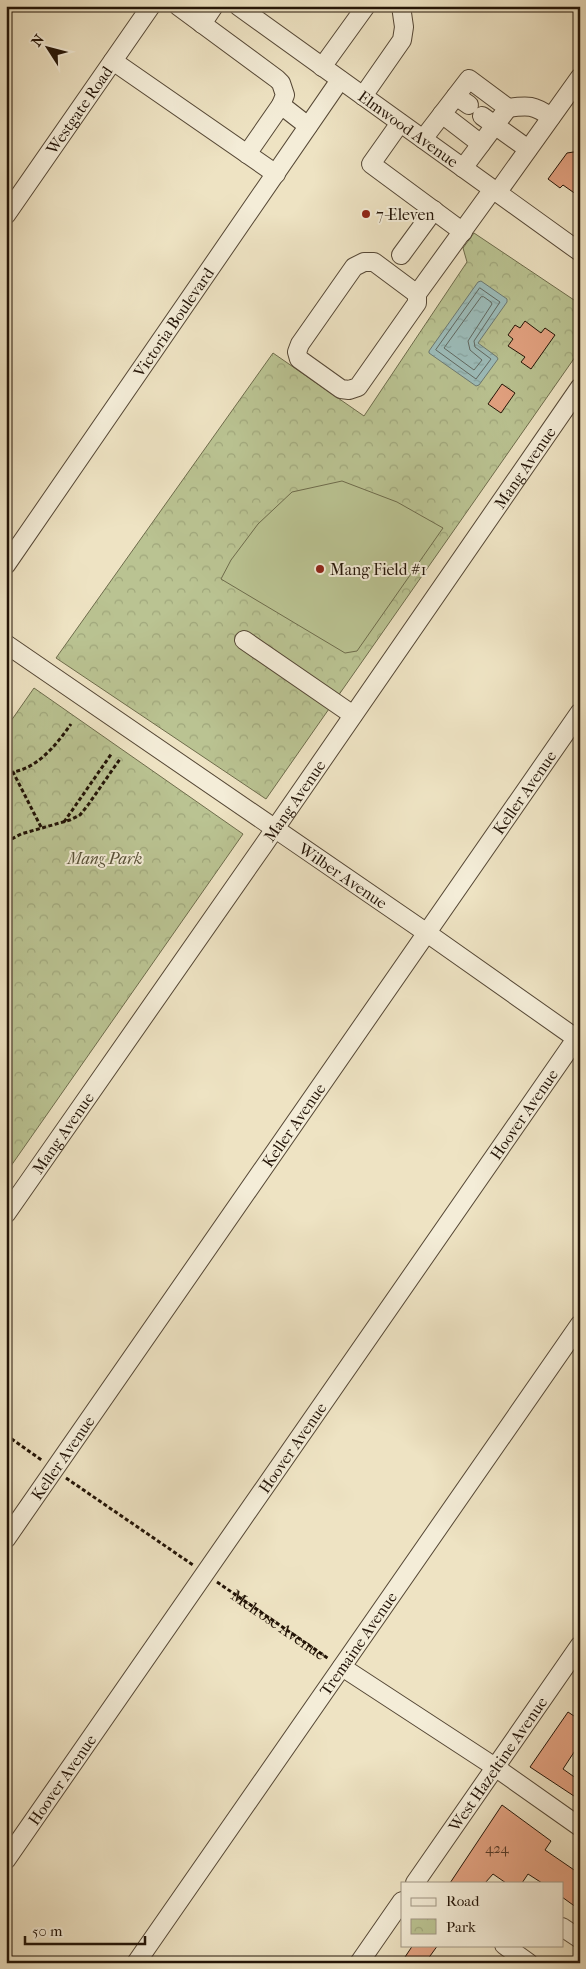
<svg xmlns="http://www.w3.org/2000/svg" width="586" height="1969" viewBox="0 0 586 1969" font-family="'IM FELL French Canon',serif">
<style>
.park{fill:url(#park-crowns);stroke:#6e6c4c}
.pitch{fill:#bac392;stroke:#6e6c4c}
.water{fill:url(#water-ripples);stroke:#6c7973}
.lines{fill:none;stroke-linecap:round;stroke-linejoin:round}
.shore{stroke:#606861;stroke-width:1}
.building{fill:#e3a281;stroke:#231407}
.minor-casing{stroke:#564836;stroke-width:20}
.path{stroke:#231407;stroke-width:3;stroke-dasharray:4 2.5;stroke-linecap:butt}
.minor{stroke:#f4edd8;stroke-width:18}
.poi-dot{fill:#8f2418;stroke:#f4edd8;stroke-width:2}
.labels{text-anchor:middle;stroke-width:4;stroke-linejoin:round;paint-order:stroke}
.number-label{font-size:14px;fill:#533826}
.street-label{font-size:16px;fill:#231407;stroke:#f4edd8}
.poi-label{font-size:16px;fill:#231407;stroke:#f4edd8;text-anchor:start}
.park-label{font-size:16px;font-style:italic;fill:#585138;stroke:#f4edd8}
</style>
<defs>
<pattern id="park-crowns" width="20" height="18" patternUnits="userSpaceOnUse" patternTransform="scale(1.25)"><rect width="20" height="18" fill="#bac392"/><path d="M2 6a3 3 0 1 1 6 0M12 15a3 3 0 1 1 6 0" fill="none" stroke="#a0a77c"/></pattern>
<pattern id="water-ripples" width="26" height="14" patternUnits="userSpaceOnUse" patternTransform="scale(1.25)"><rect width="26" height="14" fill="#9cbdbb"/><path d="M2 4q2-2 4 0t4 0M15 11q2-2 4 0t4 0" fill="none" stroke="#86a29f"/></pattern>
</defs>
<rect width="100%" height="100%" fill="#eee3c3"/>
<filter id="stains"><feTurbulence type="fractalNoise" baseFrequency=".004" numOctaves="4"/><feColorMatrix values="0 0 0 0 .2 0 0 0 0 .09 0 0 0 0 .02 0 0 0 .5 -.17"/></filter>
<radialGradient id="worn" r=".72"><stop offset=".6" stop-color="#630" stop-opacity="0"/><stop offset="1" stop-color="#630" stop-opacity=".3"/></radialGradient>
<g class="park">
<polygon points="474,233 580,304 580,350 266,799 56,658 273,353 364,416 467,262 463,248"/>
<polygon points="34,688 243,834 6,1173 6,728"/>
</g>
<polygon class="pitch" points="342,481 397,502 443,528 357,651 345,653 221,579 231,560 258,524 292,492"/>
<polygon class="water" points="481,281 507,299 507,302 478,343 497,357 498,359 479,385 476,386 429,353 429,351 478,282"/>
<g class="lines">
<g class="shore">
<polygon points="480,288 500,302 474,341 475,347 491,359 476,379 436,350"/>
<polygon points="484,297 491,302 492,304 468,341 470,350 482,360 474,370 444,348 481,297"/>
</g>
</g>
<g class="building">
<polygon points="580,151 580,197 563,185 560,188 548,179 567,153"/>
<polygon points="525,321 541,333 545,328 555,335 531,369 521,362 525,357 508,346 513,339 508,335 515,325 520,328"/>
<polygon points="502,384 515,393 501,413 488,404"/>
<polygon points="568,1712 580,1720 580,1743 563,1769 580,1781 580,1800 530,1767"/>
<polygon points="502,1805 551,1841 545,1850 580,1874 580,1910 562,1897 562,1883 542,1883 528,1874 522,1883 506,1883 493,1874 485,1883 450,1883"/>
<polygon points="413,1945 438,1945 425,1963 401,1963"/>
</g>
<g class="lines">
<defs>
<g id="minor">
<polyline points="178,6 277,79 281,83 285,95 281,105"/>
<path id="s2" d="M 238,6 L 580,252"/>
<polyline points="202,24 214,6"/>
<polyline points="113,61 276,174"/>
<polyline points="322,67 366,6"/>
<polyline points="363,96 402,40 404,27 401,6"/>
<polyline points="456,96 469,105"/>
<path d="M 508,108 C 528,105 534,105 551,117"/>
<polyline points="442,114 481,144"/>
<polyline points="482,116 528,149"/>
<polyline points="400,123 371,164 463,232"/>
<polyline points="423,139 469,79 508,108 463,168"/>
<polyline points="247,154 281,105 308,126"/>
<polyline points="497,193 580,77"/>
<path id="s3" d="M 6,215 L 151,6"/>
<polyline points="401,255 434,210"/>
<polyline points="417,294 417,303 358,387 349,390 341,389 299,359 297,352 300,344 354,267 364,262 374,262 417,294 493,189"/>
<path id="s4" d="M 6,565 L 340,80"/>
<polyline points="244,640 353,715"/>
<path id="s5" d="M 6,644 L 427,933 L 580,1041"/>
<path id="s6" d="M 6,1214 L 263,846 L 580,387"/>
<path id="s7" d="M 6,1539 L 580,712"/>
<polyline points="342,1667 495,1767 580,1827"/>
<path id="s8" d="M 6,1860 L 580,1033"/>
<path id="s9" d="M 415,1883 L 580,1645"/>
<polyline points="562,1927 580,1939"/>
<polyline points="504,1945 529,1963"/>
<path id="s10" d="M 136,1963 L 580,1324"/>
<polyline points="359,1963 402,1901"/>
</g>
</defs>
<use href="#minor" class="minor-casing"/>
<g class="path">
<polyline points="64,822 112,753"/>
<path d="M 41,827 L 13,772 C 38,768 57,744 71,724"/>
<polyline points="6,842 21,834 70,820 80,815 88,805 120,759"/>
<polyline points="6,1435 43,1461"/>
<polyline points="66,1478 193,1565"/>
<path id="s1" d="M 217,1582 L 329,1659"/>
</g>
<use href="#minor" class="minor"/>
</g>
<g class="poi-dot">
<circle cx="366" cy="214" r="5"/>
<circle cx="320" cy="569" r="5"/>
</g>
<g class="labels">
<g class="number-label">
<text x="497" y="1853">424</text>
</g>
<g class="street-label">
<text dy="6" stroke="none"><textPath href="#s3" startOffset="128">Westgate Road</textPath></text>
<text dy="6" stroke="none"><textPath href="#s2" startOffset="210">Elmwood Avenue</textPath></text>
<text dy="6" stroke="none"><textPath href="#s4" startOffset="295">Victoria Boulevard</textPath></text>
<text dy="6" stroke="none"><textPath href="#s6" startOffset="909">Mang Avenue</textPath></text>
<text dy="6" stroke="none"><textPath href="#s7" startOffset="909">Keller Avenue</textPath></text>
<text dy="6" stroke="none"><textPath href="#s6" startOffset="504">Mang Avenue</textPath></text>
<text dy="6" stroke="none"><textPath href="#s5" startOffset="409">Wilber Avenue</textPath></text>
<text dy="6" stroke="none"><textPath href="#s8" startOffset="908">Hoover Avenue</textPath></text>
<text dy="6" stroke="none"><textPath href="#s7" startOffset="504">Keller Avenue</textPath></text>
<text dy="6" stroke="none"><textPath href="#s6" startOffset="99">Mang Avenue</textPath></text>
<text dy="6" stroke="none"><textPath href="#s8" startOffset="502">Hoover Avenue</textPath></text>
<text dy="6" stroke="none"><textPath href="#s7" startOffset="99">Keller Avenue</textPath></text>
<text dy="6" stroke="none"><textPath href="#s1" startOffset="75">Melrose Avenue</textPath></text>
<text dy="6" stroke="none"><textPath href="#s10" startOffset="389">Tremaine Avenue</textPath></text>
<text dy="6" stroke="none"><textPath href="#s9" startOffset="145">West Hazeltine Avenue</textPath></text>
<text dy="6" stroke="none"><textPath href="#s8" startOffset="98">Hoover Avenue</textPath></text>
</g>
<g class="poi-label">
<text x="376" y="220">7-Eleven</text>
<text x="330" y="575">Mang Field #1</text>
</g>
<g class="park-label">
<text x="105" y="864">Mang Park</text>
</g>
</g>
<rect width="586" height="1969" fill="none" stroke="#eee3c3" stroke-width="25"/>
<rect x="8" y="8" width="571" height="1954" fill="none" stroke="#231407" stroke-width="2.5"/>
<rect x="12" y="12" width="561" height="1944" fill="none" stroke="#231407"/>
<rect x="401" y="1882" width="162" height="65" fill="#f4edd8" stroke="#a09684"/>
<rect x="411" y="1898" width="25" height="8" fill="#f4edd8" stroke="#a09684"/>
<text x="446" y="1906" font-size="15" fill="#231407">Road</text>
<rect x="411" y="1919" width="25" height="15" fill="url(#park-crowns)" stroke="#a09684"/>
<text x="446" y="1932" font-size="15" fill="#231407">Park</text>
<g transform="translate(48 48) rotate(306)" stroke="#f4edd8" stroke-width="4" paint-order="stroke">
<path d="M0-4L9 19L0 12L-9 19Z" fill="#231407"/>
<text y="-8" font-size="14" font-weight="bold" text-anchor="middle" fill="#231407">N</text>
</g>
<path d="M25 1936v8h120v-8" fill="none" stroke="#231407" stroke-width="2.5"/>
<text x="32" y="1936" font-size="15" fill="#231407" stroke="#f4edd8" stroke-width="4" paint-order="stroke">50 m</text>
<rect width="100%" height="100%" filter="url(#stains)"/>
<rect width="100%" height="100%" fill="url(#worn)"/>
</svg>
